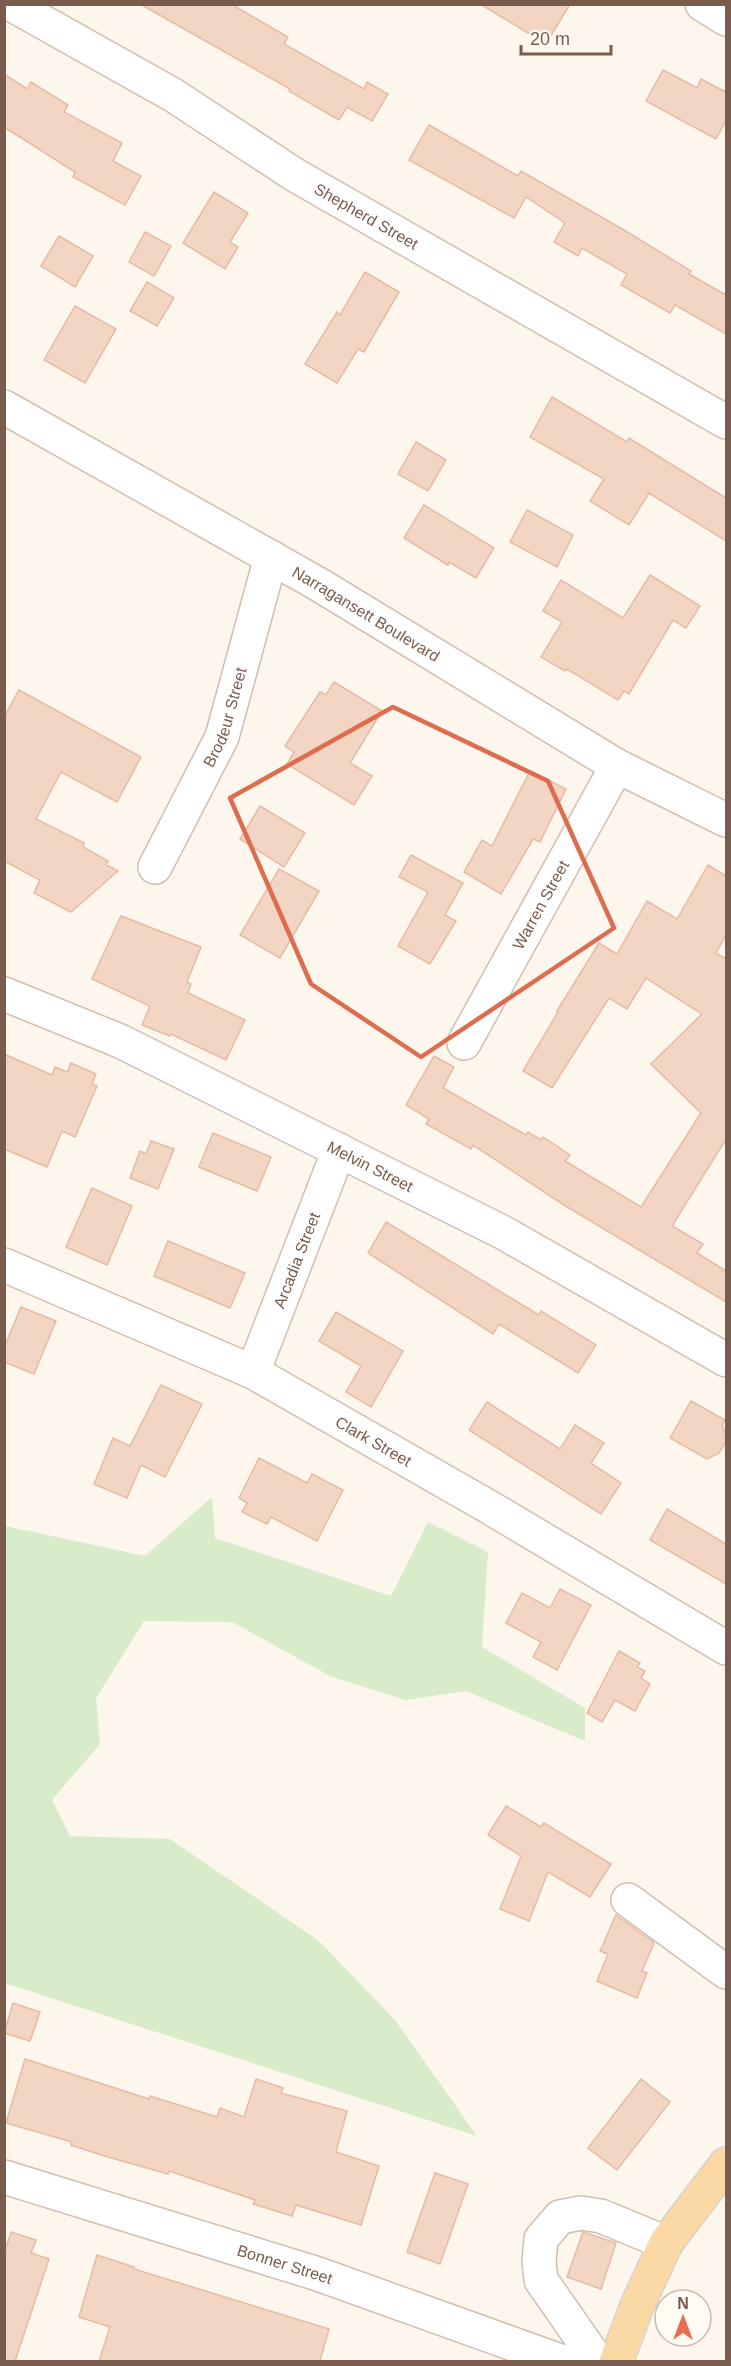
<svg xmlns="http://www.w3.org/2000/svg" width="731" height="2366" viewBox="0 0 731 2366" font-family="Arial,sans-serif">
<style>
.green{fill:#d8ecc9}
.building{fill:#f3d5c3;stroke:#e6bba3;stroke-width:1.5}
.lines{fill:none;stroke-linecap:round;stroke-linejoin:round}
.minor-casing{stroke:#d1beb0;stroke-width:36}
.major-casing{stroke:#dad1cd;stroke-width:36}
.minor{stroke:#fff;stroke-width:33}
.major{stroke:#fbd9a5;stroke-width:33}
.marked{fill:none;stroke:#dc6d51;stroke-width:4.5;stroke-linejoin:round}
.labels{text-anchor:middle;stroke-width:4.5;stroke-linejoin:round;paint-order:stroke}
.street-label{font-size:16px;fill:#7a5c4d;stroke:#fffaf3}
</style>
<rect width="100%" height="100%" fill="#fdf6ec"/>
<polygon class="green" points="212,1497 215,1538 391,1596 428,1522 488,1552 482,1647 585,1708 585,1741 466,1691 406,1700 332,1677 232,1622 144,1621 96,1698 100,1744 52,1800 70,1836 170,1839 319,1941 395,2020 477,2136 5,1983 5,1526 145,1556"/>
<g class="building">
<polygon points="140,4 231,4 288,37 284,44 364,89 367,82 388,94 372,121 347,107 339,120 289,91 290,89"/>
<polygon points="480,4 570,4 546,44"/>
<polygon points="663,70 697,88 701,79 726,92 726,120 716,139 646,101"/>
<polygon points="4,74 27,89 31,82 68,105 64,112 122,143 113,161 141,176 125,205 73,177 75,172 4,127"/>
<polygon points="429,125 518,176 521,171 624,230 691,271 689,274 726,295 726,334 675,305 670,313 621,285 627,274 582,248 578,256 554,242 565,223 526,197 514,218 409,160"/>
<polygon points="214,192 248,213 230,242 238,247 225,269 183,243"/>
<polygon points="145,232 171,246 154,276 129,262"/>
<polygon points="59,236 93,256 75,287 41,266"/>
<polygon points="365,272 399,292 364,352 358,349 337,383 305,364 337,312 340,315"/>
<polygon points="147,282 174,298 157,326 130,311"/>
<polygon points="75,306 116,329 85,383 44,360"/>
<polygon points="552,397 627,442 629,438 726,498 726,541 649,493 629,525 590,501 604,479 530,437"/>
<polygon points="416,442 446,460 428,491 398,474"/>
<polygon points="424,505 494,548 476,578 449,562 448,565 404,538"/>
<polygon points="527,510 573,535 557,567 510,542"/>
<polygon points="650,575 700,606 686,628 673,620 629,694 624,691 618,700 567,669 565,671 541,657 562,622 543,611 561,580 623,618"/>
<polygon points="334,682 382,711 350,763 372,776 354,805 287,764 294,752 285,746 320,692 326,695"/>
<polygon points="19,690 141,757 117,802 61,772 36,819 84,843 83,847 108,861 106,865 118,871 71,912 34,893 40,880 4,861 4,717"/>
<polygon points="530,771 566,789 540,842 533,839 501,894 464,872 482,840 492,846"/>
<polygon points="260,806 305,833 284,867 240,839"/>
<polygon points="411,855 463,883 445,915 456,921 430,964 398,946 428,892 399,877"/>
<polygon points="708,865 726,876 726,935 716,953 726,959 726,1139 672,1226 703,1244 697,1253 726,1271 726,1302 564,1205 473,1145 471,1149 426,1124 429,1119 406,1105 434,1056 454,1067 443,1088 526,1135 528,1132 541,1140 543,1137 570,1155 565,1161 641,1207 701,1113 651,1064 702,1014 646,978 627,1009 609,998 552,1088 523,1071 558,1012 557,1011 599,943 617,954 647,901 677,919"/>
<polygon points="279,869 319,891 280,958 240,935"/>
<polygon points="121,916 201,947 187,982 191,984 188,993 245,1020 226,1060 171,1034 170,1036 142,1025 150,1006 92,979"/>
<polygon points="4,1054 52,1075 55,1067 67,1072 71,1063 96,1074 92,1084 97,1086 75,1137 62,1131 47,1167 4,1149"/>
<polygon points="213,1133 271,1157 257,1191 199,1167"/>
<polygon points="151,1141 174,1149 158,1189 130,1178 140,1151 146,1154"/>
<polygon points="92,1188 132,1206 107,1265 66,1247"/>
<polygon points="386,1222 539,1315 541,1311 596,1345 578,1373 499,1324 493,1334 368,1253"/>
<polygon points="168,1241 245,1273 230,1308 154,1276"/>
<polygon points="21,1307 56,1321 34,1374 4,1362 4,1348"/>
<polygon points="336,1312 403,1351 371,1407 346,1392 361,1366 319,1341"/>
<polygon points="161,1385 202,1404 165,1477 141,1465 127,1498 94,1484 113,1438 130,1446"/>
<polygon points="691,1401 725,1420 722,1426 726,1435 726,1442 719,1453 707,1459 670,1438"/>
<polygon points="487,1402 560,1449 575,1425 604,1443 591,1463 621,1483 601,1514 469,1430"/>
<polygon points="259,1458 307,1483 312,1474 343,1490 317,1541 271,1517 267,1524 242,1512 247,1503 239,1498"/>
<polygon points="667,1509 726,1544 726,1584 650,1540"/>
<polygon points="560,1589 591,1605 557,1670 533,1657 541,1642 506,1623 522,1593 550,1608"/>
<polygon points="619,1651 640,1663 637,1667 645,1671 641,1678 650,1684 635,1711 615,1700 602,1722 587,1713"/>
<polygon points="506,1806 541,1827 544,1823 611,1864 590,1897 548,1872 529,1921 500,1909 521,1856 488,1835"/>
<polygon points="616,1915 654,1943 642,1971 647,1973 637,1998 597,1981 608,1954 600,1951"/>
<polygon points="13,2003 40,2012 30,2041 4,2033"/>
<polygon points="25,2059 149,2099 150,2096 217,2117 220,2108 244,2117 256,2079 283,2088 281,2093 347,2111 336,2152 379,2166 361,2225 296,2205 292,2216 253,2204 255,2200 169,2171 168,2174 101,2155 71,2145 72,2142 6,2123"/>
<polygon points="641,2079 670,2102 617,2170 588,2148"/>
<polygon points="435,2173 468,2184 440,2264 407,2252"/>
<polygon points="11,2232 36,2240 31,2253 49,2259 15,2361 4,2361 4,2254"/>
<polygon points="583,2232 616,2243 601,2289 567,2277"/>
<polygon points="97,2255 134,2267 134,2269 329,2329 320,2361 99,2361 110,2327 79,2317"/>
</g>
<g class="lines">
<defs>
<g id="minor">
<path id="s1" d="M 11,4 L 173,95 L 295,175 L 726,422"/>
<polyline points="702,4 726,19"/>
<path id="s2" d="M 4,407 L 318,584 L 617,766 L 726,820"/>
<path id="s3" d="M 155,867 L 222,737 L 271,557"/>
<path id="s4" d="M 4,994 L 120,1041 L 504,1233 L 726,1360"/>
<path id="s5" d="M 464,1043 L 617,766"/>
<path id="s6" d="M 4,1265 L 253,1372 L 489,1507 L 726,1648"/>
<path id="s7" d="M 253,1372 L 339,1150"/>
<polyline points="628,1900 726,1972"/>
<path id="s8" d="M 4,2177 L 318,2274 L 563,2362"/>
<polyline points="598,2362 541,2280 539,2261 541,2239 560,2217 581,2213 601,2216 666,2243"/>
</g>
<polyline id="major" points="616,2362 637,2306 666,2243 726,2164"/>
</defs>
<use href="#minor" class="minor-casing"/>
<use href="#major" class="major-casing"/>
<use href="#minor" class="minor"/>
<use href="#major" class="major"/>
</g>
<path class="marked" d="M 393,707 L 548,781 L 614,928 L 421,1057 L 311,984 L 230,798 Z"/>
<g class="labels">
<g class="street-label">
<text dy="6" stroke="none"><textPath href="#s1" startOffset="414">Shepherd Street</textPath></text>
<text dy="6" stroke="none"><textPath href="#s2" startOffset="417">Narragansett Boulevard</textPath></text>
<text dy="6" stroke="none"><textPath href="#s3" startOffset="166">Brodeur Street</textPath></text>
<text dy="6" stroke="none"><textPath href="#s5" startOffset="158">Warren Street</textPath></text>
<text dy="6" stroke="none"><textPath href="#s4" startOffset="405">Melvin Street</textPath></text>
<text dy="6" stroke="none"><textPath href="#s7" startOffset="120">Arcadia Street</textPath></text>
<text dy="6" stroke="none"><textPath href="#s6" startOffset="410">Clark Street</textPath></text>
<text dy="6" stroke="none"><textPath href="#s8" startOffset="294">Bonner Street</textPath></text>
</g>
</g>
<rect width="731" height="2366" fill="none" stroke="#7a5c4d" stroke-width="12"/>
<g transform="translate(683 2318)"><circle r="28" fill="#fffaf3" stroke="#cabbb1" stroke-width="1.5"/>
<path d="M0-4.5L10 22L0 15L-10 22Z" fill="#e76f51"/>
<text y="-9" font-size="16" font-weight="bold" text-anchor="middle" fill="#7a5c4d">N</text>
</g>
<path d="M521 45v9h90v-9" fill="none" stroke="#7a5c4d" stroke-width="3"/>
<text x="530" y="45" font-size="18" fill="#7a5c4d" stroke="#fffaf3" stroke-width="4.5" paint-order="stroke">20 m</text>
</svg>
